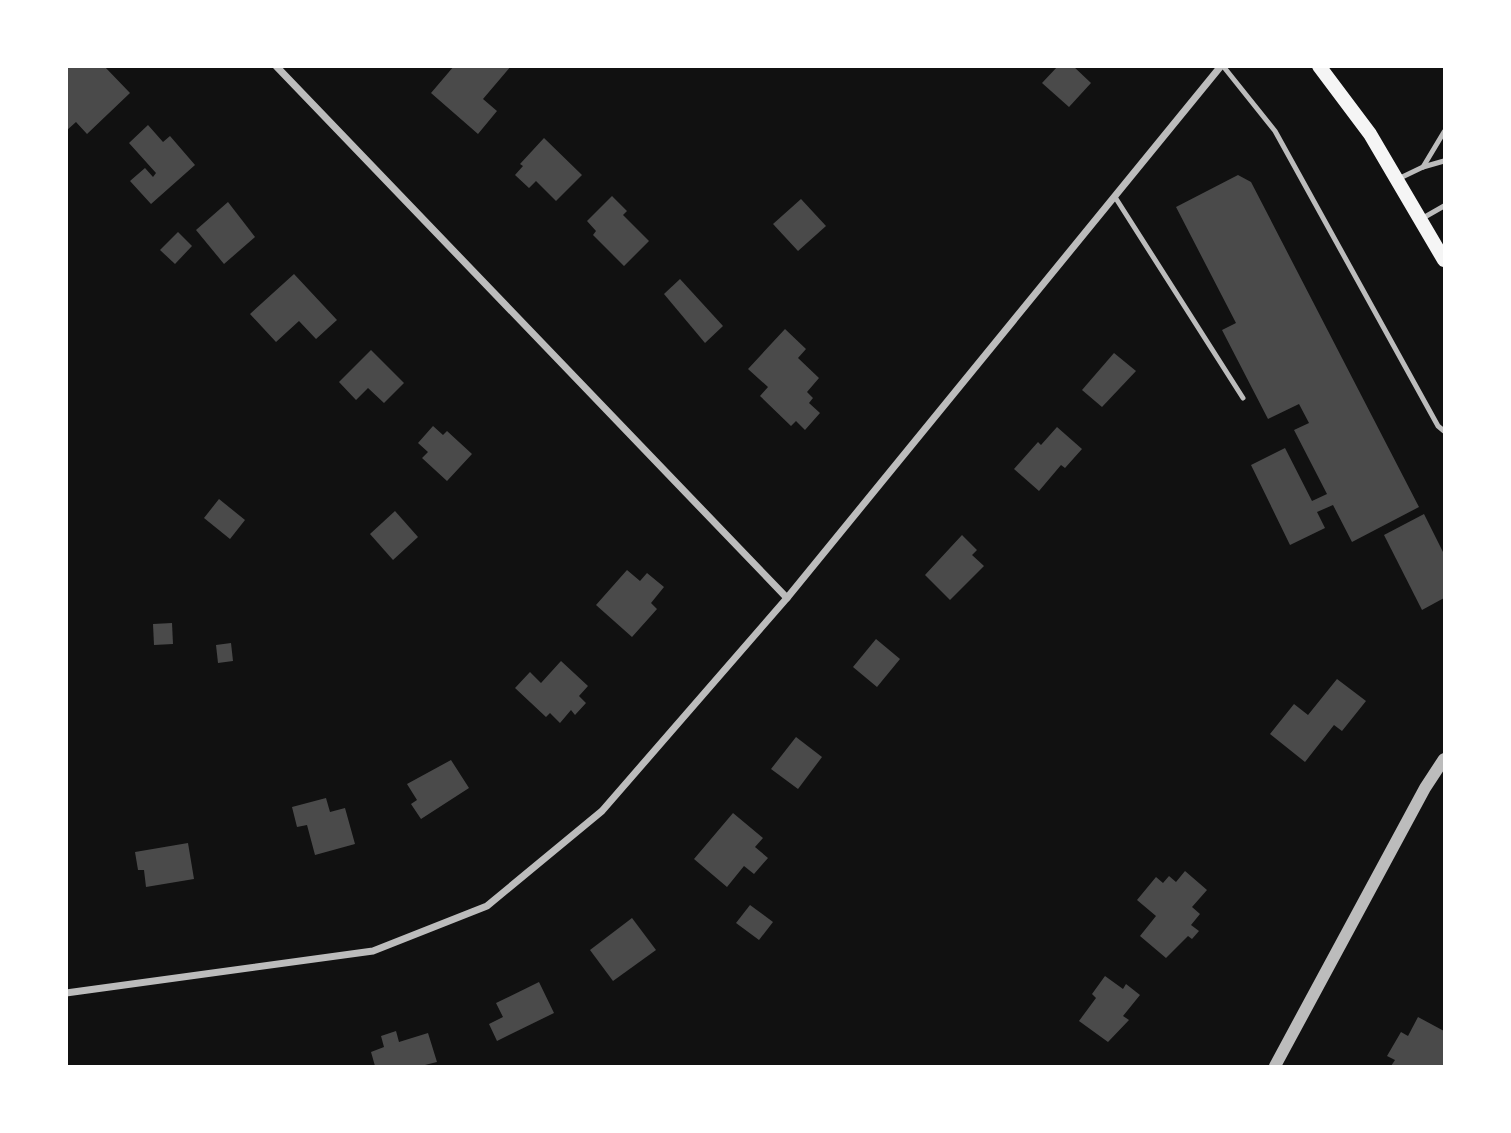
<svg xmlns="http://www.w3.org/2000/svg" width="1511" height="1133" viewBox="0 0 1511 1133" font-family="'Roboto Condensed',sans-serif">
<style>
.building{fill:#4a4a4a}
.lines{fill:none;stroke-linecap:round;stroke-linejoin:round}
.service{stroke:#bcbcbc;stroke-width:5}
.minor{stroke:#bcbcbc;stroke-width:7}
.tertiary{stroke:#bcbcbc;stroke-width:12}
.secondary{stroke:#f5f5f5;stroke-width:14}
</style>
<rect width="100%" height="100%" fill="#111"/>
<g class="building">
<polygon points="68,66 104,66 130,93 87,134 76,122 66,131"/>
<polygon points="454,66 511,66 483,99 497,111 478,134 431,93"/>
<polygon points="1058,66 1073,66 1091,83 1069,107 1042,83"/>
<polygon points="148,125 163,142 170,136 195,165 151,204 130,181 145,168 153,177 156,173 129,143"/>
<polygon points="544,138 582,175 556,201 536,181 529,188 515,175 523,166 520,164"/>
<polygon points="1238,175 1251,182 1419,507 1352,542 1333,505 1317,512 1325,528 1290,545 1251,465 1285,448 1312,501 1327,494 1294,430 1309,423 1299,404 1268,419 1222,330 1236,323 1176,207"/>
<polygon points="612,196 627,211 623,215 649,241 624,266 593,235 596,231 587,221"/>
<polygon points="801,199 826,226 798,251 773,224"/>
<polygon points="228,202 255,237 224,264 196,230"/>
<polygon points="178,232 192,246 175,264 160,250"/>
<polygon points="294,274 337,320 316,339 299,321 276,342 250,314"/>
<polygon points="680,279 723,326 705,343 664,294"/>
<polygon points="785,329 806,349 798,358 819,378 807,392 813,398 809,403 820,413 805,430 796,421 791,426 760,396 768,387 748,369"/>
<polygon points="371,350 404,383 384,403 368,388 356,400 339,382"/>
<polygon points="1114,353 1136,371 1102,407 1082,390"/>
<polygon points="433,426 443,435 447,431 472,454 447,481 422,458 428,452 418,443"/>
<polygon points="1057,427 1082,449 1065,468 1061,465 1039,491 1014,469 1038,442 1041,445"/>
<polygon points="219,499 245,520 230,539 204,518"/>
<polygon points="395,511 418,537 393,560 370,534"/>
<polygon points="1424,514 1444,554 1444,598 1422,610 1384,535"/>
<polygon points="962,535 977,550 972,555 984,566 950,600 925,575"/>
<polygon points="627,570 640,581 647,573 664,587 651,603 657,609 632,637 596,605"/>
<polygon points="172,623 173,644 154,645 153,624"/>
<polygon points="876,639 900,659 877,687 853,667"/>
<polygon points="231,643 233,661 218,663 216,645"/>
<polygon points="561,661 588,686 579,696 586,703 575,715 571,710 560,723 550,713 546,717 515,688 530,672 541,683"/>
<polygon points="1337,679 1366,701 1342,731 1334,725 1305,762 1270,734 1294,704 1308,715"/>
<polygon points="796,737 822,757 798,789 771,769"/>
<polygon points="451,760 469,788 421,819 411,804 417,800 407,784"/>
<polygon points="326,798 330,812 345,808 355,844 315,855 307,825 297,827 292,807"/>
<polygon points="733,813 763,838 755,847 768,858 754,874 744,866 727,887 694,859"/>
<polygon points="188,843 194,879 146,887 144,870 138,870 135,852"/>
<polygon points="1185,871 1207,890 1192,907 1200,914 1191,925 1199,931 1192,939 1188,936 1166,958 1140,936 1156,916 1137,900 1156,877 1163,883 1169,876 1176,882"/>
<polygon points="750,905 773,922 759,940 736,923"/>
<polygon points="632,918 656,950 613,981 590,950"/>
<polygon points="1105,976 1123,989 1126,984 1140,995 1123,1016 1129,1020 1108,1042 1079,1021 1096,998 1092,994"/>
<polygon points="539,982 554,1013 497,1041 489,1024 503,1017 496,1003"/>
<polygon points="1418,1017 1444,1031 1444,1066 1391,1066 1395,1060 1387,1056 1401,1032 1408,1036"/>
<polygon points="396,1031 399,1042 428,1033 437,1062 421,1066 375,1066 371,1052 384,1047 381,1036"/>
</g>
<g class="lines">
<g class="service">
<polyline points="1223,66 1275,131 1438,426 1444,431"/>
<polyline points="1423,167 1444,132"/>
<polyline points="1398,179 1423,167 1444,161"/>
<polyline points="1115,197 1243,398"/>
<polyline points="1423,218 1444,206"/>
</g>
<g class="minor">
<polyline points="276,66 787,598"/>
<polyline points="66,993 373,951 487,906 602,811 787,598 1221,66"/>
</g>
<polyline class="tertiary" points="1275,1066 1425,788 1444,759"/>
<polyline class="secondary" points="1319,66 1370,134 1444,260"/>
</g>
<rect width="1511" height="1133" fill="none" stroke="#ffffff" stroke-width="136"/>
</svg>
